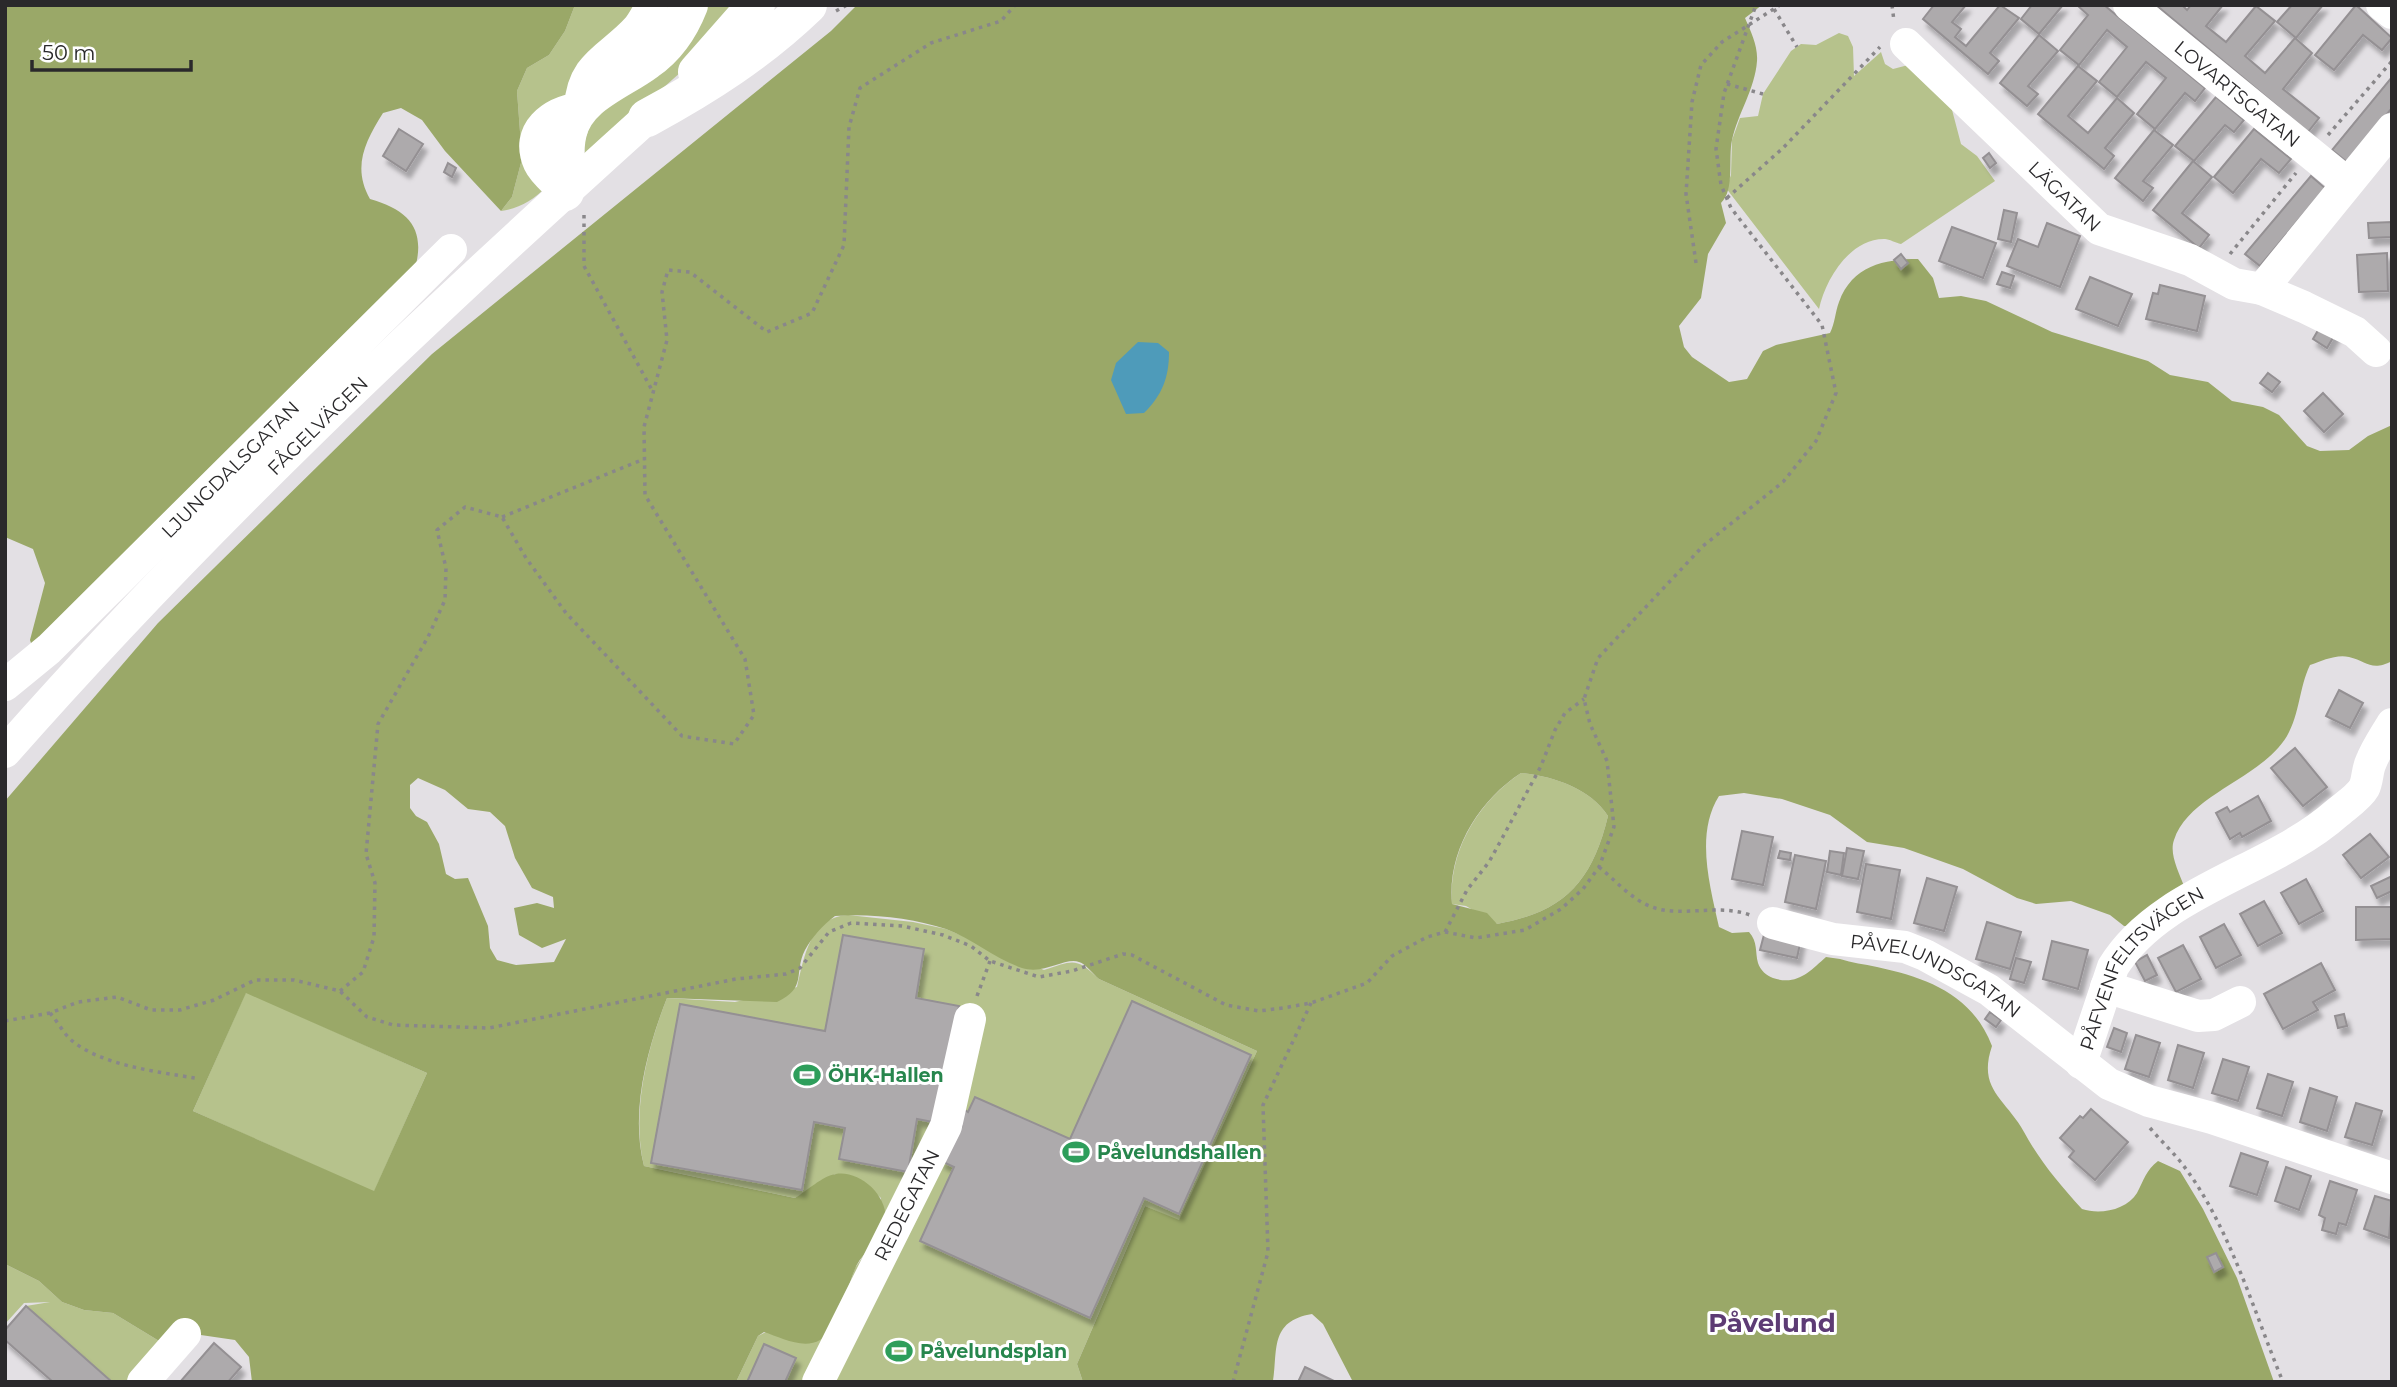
<svg xmlns="http://www.w3.org/2000/svg" width="2397" height="1387" viewBox="0 0 2397 1387" font-family="Montserrat,sans-serif">
<style>
.green{fill:#b6c28c}
.forest{fill:#9aa868;fill-rule:evenodd}
.water{fill:#4e9bba}
.building{fill:#adaaac;stroke:#949093;stroke-width:2;filter:url(#shadow)}
.lines{fill:none;stroke-linecap:round;stroke-linejoin:round}
.path{stroke:#89878a;stroke-width:3.5;stroke-dasharray:3.5 5;stroke-linecap:butt}
.minor{stroke:#fff;stroke-width:32}
.highway{stroke:#fff;stroke-width:38}
.labels{text-anchor:middle;stroke-width:6;stroke-linejoin:round;paint-order:stroke}
.street-label{font-size:19px;fill:#2a292b;stroke:#fff}
.leisure-label{font-size:19px;font-weight:bold;fill:#27864d;stroke:#fff;text-anchor:start}
.district-label{font-size:26px;font-weight:bold;fill:#5d3b74;stroke:#fff}
</style>
<defs>
<filter id="shadow"><feDropShadow dx="4" dy="7" stdDeviation="2" flood-color="#0004"/></filter>
</defs>
<rect width="100%" height="100%" fill="#e3e0e4"/>
<g class="green">
<path d="M 575,5 L 676,5 C 658,24 639,41 623,61 C 588,107 566,203 501,211 L 512,197 L 522,159 L 517,91 L 527,68 L 549,55 L 565,31 Z"/>
<polygon points="705,5 743,5 682,71 585,158 584,143 594,113"/>
<path d="M 1839,33 L 1848,36 L 1853,47 L 1854,76 L 1881,52 L 1885,64 L 1893,69 L 1912,64 L 1946,87 L 1961,144 L 1977,156 L 1995,181 L 1901,244 C 1896,243 1889,239 1885,239 C 1850,238 1825,280 1819,309 L 1726,188 L 1731,175 L 1732,140 L 1740,118 L 1758,116 L 1763,94 L 1791,51 L 1801,44 L 1816,45 Z"/>
<path d="M 1521,773 C 1552,776 1590,788 1608,816 C 1592,882 1564,912 1497,924 L 1466,906 L 1452,904 C 1448,851 1478,802 1521,773 Z"/>
<path d="M 848,915 L 913,922 L 946,929 L 1044,970 C 1074,960 1076,957 1099,979 L 1257,1051 L 1179,1221 L 1145,1206 L 1077,1364 L 1083,1382 L 736,1382 L 758,1336 L 847,1292 L 855,1268 L 876,1238 L 881,1198 L 859,1179 L 835,1174 L 795,1198 L 644,1166 C 631,1112 647,1049 667,998 L 735,1002 L 797,987 C 804,957 810,917 848,915 Z"/>
<polygon points="246,992 427,1073 374,1192 193,1111"/>
<polygon points="5,1264 39,1281 62,1302 84,1310 113,1313 169,1347 135,1382 112,1382 26,1306 50,1302 24,1303 5,1324"/>
</g>
<g class="forest">
<path d="M 5,5 L 575,5 L 565,31 L 549,55 L 527,68 L 517,91 L 522,159 L 512,197 L 501,211 L 445,151 L 422,120 L 401,108 L 383,113 C 365,142 352,167 370,199 C 413,211 427,233 413,275 L 35,655 L 30,640 L 45,583 L 33,549 L 5,537 Z"/>
<path d="M 857,5 L 1762,5 L 1745,18 C 1751,32 1758,46 1757,61 C 1755,89 1738,113 1732,140 C 1728,158 1735,190 1721,203 L 1726,223 L 1708,254 L 1701,298 L 1679,326 L 1684,347 L 1692,357 L 1729,382 L 1747,379 L 1763,351 L 1776,345 L 1830,333 C 1835,323 1835,313 1839,302 C 1852,266 1884,259 1918,259 L 1933,278 L 1939,298 L 1961,296 L 1986,301 L 2052,332 L 2148,361 L 2170,375 L 2208,382 L 2232,401 L 2263,407 L 2279,415 L 2307,446 L 2320,451 L 2349,450 L 2368,436 L 2392,425 L 2392,661 C 2371,672 2367,661 2349,657 C 2336,654 2322,661 2310,665 C 2299,688 2300,713 2287,736 C 2261,779 2189,794 2174,840 C 2169,854 2179,872 2184,886 L 2135,927 L 2124,926 L 2110,915 L 2071,901 L 2036,904 L 2017,898 L 1963,869 L 1904,848 L 1867,842 L 1830,815 L 1782,799 L 1744,793 L 1719,796 C 1695,834 1710,886 1719,927 L 1732,933 L 1749,932 C 1758,942 1755,952 1758,963 C 1760,970 1767,976 1773,978 C 1797,986 1809,972 1826,957 L 1840,959 C 1852,963 1864,964 1877,967 C 1927,978 1972,994 1992,1046 C 1977,1090 2006,1099 2024,1132 C 2039,1160 2060,1185 2082,1209 C 2100,1215 2127,1210 2137,1193 C 2144,1180 2146,1170 2158,1161 L 2180,1171 L 2203,1209 L 2237,1278 L 2274,1382 L 1353,1382 L 1323,1324 L 1312,1314 C 1269,1321 1278,1351 1273,1382 L 1083,1382 L 1077,1364 L 1145,1206 L 1179,1220 L 1257,1051 L 1099,979 C 1093,974 1086,964 1079,962 C 1065,957 1045,975 1022,968 C 995,959 973,939 946,929 C 913,918 869,913 835,916 C 823,925 812,937 805,950 C 793,974 808,987 777,1002 L 667,998 C 647,1049 630,1112 644,1166 L 795,1198 C 807,1191 822,1176 836,1174 C 861,1170 891,1198 885,1225 C 881,1241 861,1253 855,1269 C 846,1290 841,1327 820,1340 C 803,1350 780,1337 764,1332 L 758,1336 L 736,1382 L 252,1382 L 249,1357 L 235,1340 L 194,1334 L 169,1347 L 113,1313 L 84,1310 L 62,1302 L 39,1281 L 5,1264 L 5,801 L 158,623 L 432,354 L 831,31 ZM 1521,773 C 1552,776 1590,788 1608,816 C 1592,882 1564,912 1497,924 L 1487,913 L 1452,904 C 1447,852 1478,801 1521,773 ZM 418,778 L 445,790 L 468,809 L 490,812 L 505,826 L 515,858 L 532,888 L 553,897 L 554,908 L 537,903 L 514,908 L 519,935 L 542,948 L 566,939 L 554,962 L 516,965 L 497,960 L 490,948 L 488,926 L 468,878 L 455,879 L 446,874 L 439,844 L 427,822 L 416,816 L 410,808 L 410,785 ZM 246,993 L 427,1073 L 374,1191 L 193,1111 Z"/>
</g>
<path class="water" d="M 1138,342 L 1158,343 L 1169,352 C 1169,378 1162,395 1144,413 L 1126,414 L 1111,380 L 1116,363 Z"/>
<g class="building">
<polygon points="1934,5 1966,5 1952,22 1961,29 1955,37 1966,46 2000,5 2019,18 1990,53 1999,61 1988,74 1923,19"/>
<polygon points="2032,5 2063,5 2039,34 2021,19"/>
<polygon points="2077,5 2104,5 2205,88 2195,101 2185,93 2155,129 2137,114 2166,78 2146,62 2117,97 2099,82 2127,47 2107,30 2079,65 2060,50 2088,15"/>
<polygon points="2156,5 2182,5 2187,10 2191,5 2223,5 2206,26 2226,42 2256,6 2275,21 2245,56 2265,73 2295,38 2312,53 2283,89 2319,118 2308,132"/>
<polygon points="2292,5 2323,5 2296,38 2277,22"/>
<polygon points="2356,5 2392,38 2382,50 2363,35 2334,70 2315,55"/>
<polygon points="2039,35 2058,51 2028,86 2038,94 2027,106 2000,83"/>
<polygon points="2078,66 2097,81 2068,116 2088,133 2117,98 2134,113 2105,148 2114,156 2104,169 2038,114"/>
<polygon points="2392,77 2392,108 2347,162 2332,150"/>
<polygon points="2216,97 2244,120 2234,132 2225,125 2194,161 2175,146"/>
<polygon points="399,129 423,144 406,171 383,156"/>
<polygon points="2254,129 2291,159 2279,173 2261,159 2233,193 2214,177"/>
<polygon points="2154,130 2173,145 2143,181 2153,188 2143,201 2115,178"/>
<polygon points="1989,153 1996,163 1990,168 1983,158"/>
<polygon points="2193,161 2212,177 2182,213 2209,235 2199,248 2153,210"/>
<polygon points="448,163 456,168 452,177 444,172"/>
<polygon points="2311,176 2325,188 2260,266 2245,254"/>
<polygon points="2004,210 2017,213 2011,242 1998,239"/>
<polygon points="2392,222 2392,237 2369,238 2368,223"/>
<polygon points="2047,223 2080,236 2060,287 2007,266 2018,239 2038,247"/>
<polygon points="1952,227 1996,243 1983,278 1939,261"/>
<polygon points="2387,253 2388,291 2359,292 2357,255"/>
<polygon points="1901,254 1908,263 1901,269 1894,260"/>
<polygon points="2002,272 2014,276 2010,288 1997,284"/>
<polygon points="2090,277 2132,294 2118,326 2076,309"/>
<polygon points="2160,285 2205,296 2197,331 2146,319 2153,293 2158,294"/>
<polygon points="2324,320 2338,329 2327,348 2313,339"/>
<polygon points="2268,373 2280,382 2272,392 2260,383"/>
<polygon points="2323,393 2343,414 2324,432 2304,411"/>
<polygon points="2339,690 2363,703 2350,728 2326,716"/>
<polygon points="2295,748 2327,787 2303,806 2271,768"/>
<polygon points="2258,796 2271,821 2242,837 2240,833 2230,839 2216,813 2227,807 2230,812"/>
<polygon points="1742,831 1773,837 1763,885 1732,879"/>
<polygon points="2370,834 2389,857 2361,878 2343,855"/>
<polygon points="1847,848 1864,851 1858,879 1842,876"/>
<polygon points="1780,851 1791,853 1790,860 1778,858"/>
<polygon points="1830,851 1844,853 1841,875 1827,872"/>
<polygon points="1795,855 1826,861 1816,909 1785,902"/>
<polygon points="1866,864 1900,870 1891,919 1857,912"/>
<polygon points="2392,876 2392,891 2377,898 2371,886"/>
<polygon points="1927,878 1957,887 1944,931 1914,923"/>
<polygon points="2306,879 2323,911 2299,924 2281,893"/>
<polygon points="2264,901 2282,933 2258,946 2240,914"/>
<polygon points="2356,907 2392,907 2392,939 2356,940"/>
<polygon points="1987,922 2021,932 2010,969 1976,959"/>
<polygon points="2224,924 2241,955 2216,968 2200,937"/>
<polygon points="1765,931 1801,939 1797,958 1760,950"/>
<polygon points="843,935 924,949 916,998 959,1006 938,1123 917,1119 908,1172 839,1159 845,1128 814,1122 802,1190 651,1163 680,1004 825,1031"/>
<polygon points="2052,941 2088,950 2078,989 2043,979"/>
<polygon points="2183,945 2201,979 2176,992 2158,958"/>
<polygon points="2147,955 2157,975 2145,981 2135,962"/>
<polygon points="2016,958 2031,962 2024,983 2010,979"/>
<polygon points="2321,963 2335,990 2313,1002 2318,1010 2283,1029 2264,994"/>
<polygon points="1132,1001 1251,1055 1179,1214 1144,1198 1090,1318 920,1241 954,1167 941,1161 962,1126 957,1123 963,1109 968,1112 975,1097 1070,1139"/>
<polygon points="1990,1012 2001,1020 1996,1027 1985,1019"/>
<polygon points="2344,1014 2347,1026 2338,1028 2335,1016"/>
<polygon points="2114,1028 2127,1033 2121,1052 2107,1047"/>
<polygon points="2136,1035 2160,1043 2149,1077 2125,1069"/>
<polygon points="2178,1045 2204,1053 2193,1088 2168,1080"/>
<polygon points="2223,1059 2249,1067 2238,1101 2212,1093"/>
<polygon points="2268,1074 2293,1082 2282,1116 2257,1108"/>
<polygon points="2310,1088 2337,1097 2327,1131 2300,1122"/>
<polygon points="2356,1103 2382,1111 2372,1145 2345,1137"/>
<polygon points="2091,1109 2128,1142 2095,1180 2069,1157 2074,1151 2060,1138 2080,1116 2083,1118"/>
<polygon points="2241,1153 2268,1162 2257,1195 2230,1186"/>
<polygon points="2286,1167 2311,1176 2299,1210 2275,1201"/>
<polygon points="2330,1181 2357,1190 2346,1225 2339,1223 2336,1234 2322,1230 2325,1218 2319,1215"/>
<polygon points="2375,1196 2392,1201 2389,1238 2364,1229"/>
<polygon points="2216,1253 2223,1267 2214,1272 2207,1257"/>
<polygon points="26,1306 112,1382 53,1382 5,1340 5,1330"/>
<polygon points="214,1343 241,1367 228,1382 180,1382"/>
<polygon points="764,1344 796,1358 785,1382 747,1382"/>
<polygon points="1305,1367 1336,1382 1298,1382"/>
</g>
<g class="lines">
<g class="path">
<polyline points="1892,5 1894,21"/>
<polyline points="1774,9 1797,47"/>
<polyline points="836,11 847,5"/>
<polyline points="1727,84 1763,94"/>
<polyline points="2328,135 2392,61"/>
<polyline points="1727,198 1783,148 1880,47"/>
<polyline points="584,215 584,266 652,390"/>
<polyline points="2230,254 2296,173"/>
<polyline points="1696,263 1686,194 1692,102 1701,65 1722,42 1780,5"/>
<polyline points="502,517 644,459"/>
<path d="M 1599,867 C 1615,880 1632,900 1652,907 C 1681,918 1717,903 1750,915"/>
<polyline points="1445,932 1467,890 1489,862 1505,833 1541,766 1555,730 1565,713 1584,699"/>
<polyline points="340,991 363,972 374,937 375,883 366,854 378,724 428,637 445,600 446,568 437,530 465,507 502,517 526,558 566,613 682,736 734,744 754,715 745,659 645,495 644,427 667,340 662,292 668,270 690,272 767,332 812,313 844,245 849,127 860,88 931,43 1001,21 1015,5"/>
<polyline points="977,996 990,961"/>
<path d="M 50,1013 C 57,1021 63,1032 70,1039 C 99,1065 158,1072 195,1078"/>
<polyline points="5,1021 50,1013 78,1002 117,997 151,1010 180,1010 214,1000 255,980 294,980 340,991 367,1017 393,1025 489,1028 736,979 786,974 800,968 829,932 851,923 902,926 943,935 971,946 990,961 1039,977 1072,971 1123,954 1132,955 1226,1005 1259,1011 1283,1008 1311,1003 1367,983 1392,956 1427,937 1445,932 1476,938 1525,930 1561,909 1583,889 1599,867 1614,827 1607,761 1590,724 1584,699 1598,658 1703,546 1783,482 1816,441 1836,393 1822,325 1731,208 1721,185 1716,149 1724,93 1756,5"/>
<path d="M 2150,1128 C 2161,1141 2173,1152 2183,1165 C 2229,1225 2254,1312 2283,1382"/>
<polyline points="1233,1382 1268,1252 1263,1105 1311,1003"/>
</g>
<g class="minor">
<path id="s1" d="M 2129,5 L 2347,183"/>
<polyline points="2382,5 2392,13"/>
<path id="s2" d="M 1906,44 L 2099,229 L 2190,260 L 2234,284 L 2262,289 L 2304,307 L 2355,332 L 2376,351"/>
<path d="M 565,192 C 557,183 544,174 539,163 C 525,131 552,112 580,108 C 582,63 611,58 637,29 C 643,22 647,13 652,5"/>
<polyline points="2262,289 2392,129"/>
<path id="s3" d="M 5,685 L 49,649 L 451,250"/>
<path id="s4" d="M 5,752 C 204,526 423,320 647,118"/>
<path id="s5" d="M 1773,923 L 1833,939 L 1905,947 L 1925,955 L 1989,990 L 2109,1084 L 2149,1101 L 2212,1118 L 2392,1178"/>
<polyline points="2106,987 2198,1016 2214,1015 2240,1002"/>
<path id="s6" d="M 2081,1063 L 2113,967 C 2160,890 2272,871 2337,813 C 2345,806 2359,797 2364,788 C 2368,780 2367,770 2371,762 C 2376,749 2385,736 2392,724"/>
<polyline points="143,1382 185,1334"/>
<path id="s7" d="M 818,1382 L 946,1126 L 970,1019"/>
</g>
<g class="highway">
<polyline points="697,72 756,5"/>
<path d="M 647,118 C 706,86 759,52 808,5"/>
<path d="M 565,192 C 566,173 563,151 568,132 C 577,95 619,82 647,61 C 667,47 680,28 689,5"/>
</g>
</g>
<defs>
<symbol id="stadium-bare" viewBox="-9 -9 18 18"><path d="M0-5a6.5 5 0 1 0 0 10a6.5 5 0 1 0 0-10ZM-3.5-1.8h7v3.6h-7Z" fill="#2e9e5b" stroke="#fff" stroke-width="2.5" paint-order="stroke"/></symbol>
</defs>
<g fill-rule="evenodd">
<use href="#stadium-bare" x="788" y="1056" width="38" height="38"/>
<use href="#stadium-bare" x="1057" y="1133" width="38" height="38"/>
<use href="#stadium-bare" x="880" y="1332" width="38" height="38"/>
</g>
<g class="labels">
<g class="street-label">
<text dy="7" stroke="none"><textPath href="#s1" startOffset="140">LOVARTSGATAN</textPath></text>
<text dy="7" stroke="none"><textPath href="#s2" startOffset="220">LÄGATAN</textPath></text>
<text dy="7" stroke="none"><textPath href="#s4" startOffset="452">FÅGELVÄGEN</textPath></text>
<text dy="7" stroke="none"><textPath href="#s3" startOffset="312">LJUNGDALSGATAN</textPath></text>
<text dy="7" stroke="none"><textPath href="#s6" startOffset="117">PÅFVENFELTSVÄGEN</textPath></text>
<text dy="7" stroke="none"><textPath href="#s5" startOffset="173">PÅVELUNDSGATAN</textPath></text>
<text dy="7" stroke="none"><textPath href="#s7" startOffset="198">REDEGATAN</textPath></text>
</g>
<g class="leisure-label">
<text x="828" y="1082">ÖHK-Hallen</text>
<text x="1097" y="1159">Påvelundshallen</text>
<text x="920" y="1358">Påvelundsplan</text>
</g>
<g class="district-label">
<text x="1772" y="1332">Påvelund</text>
</g>
</g>
<rect width="2397" height="1387" fill="none" stroke="#2a292b" stroke-width="14"/>
<path d="M32 60v10h159v-10" fill="none" stroke="#2a292b" stroke-width="3.5"/>
<text x="42" y="60" font-size="21" fill="#2a292b" stroke="#ffffff" stroke-width="5" paint-order="stroke">50 m</text>
</svg>
